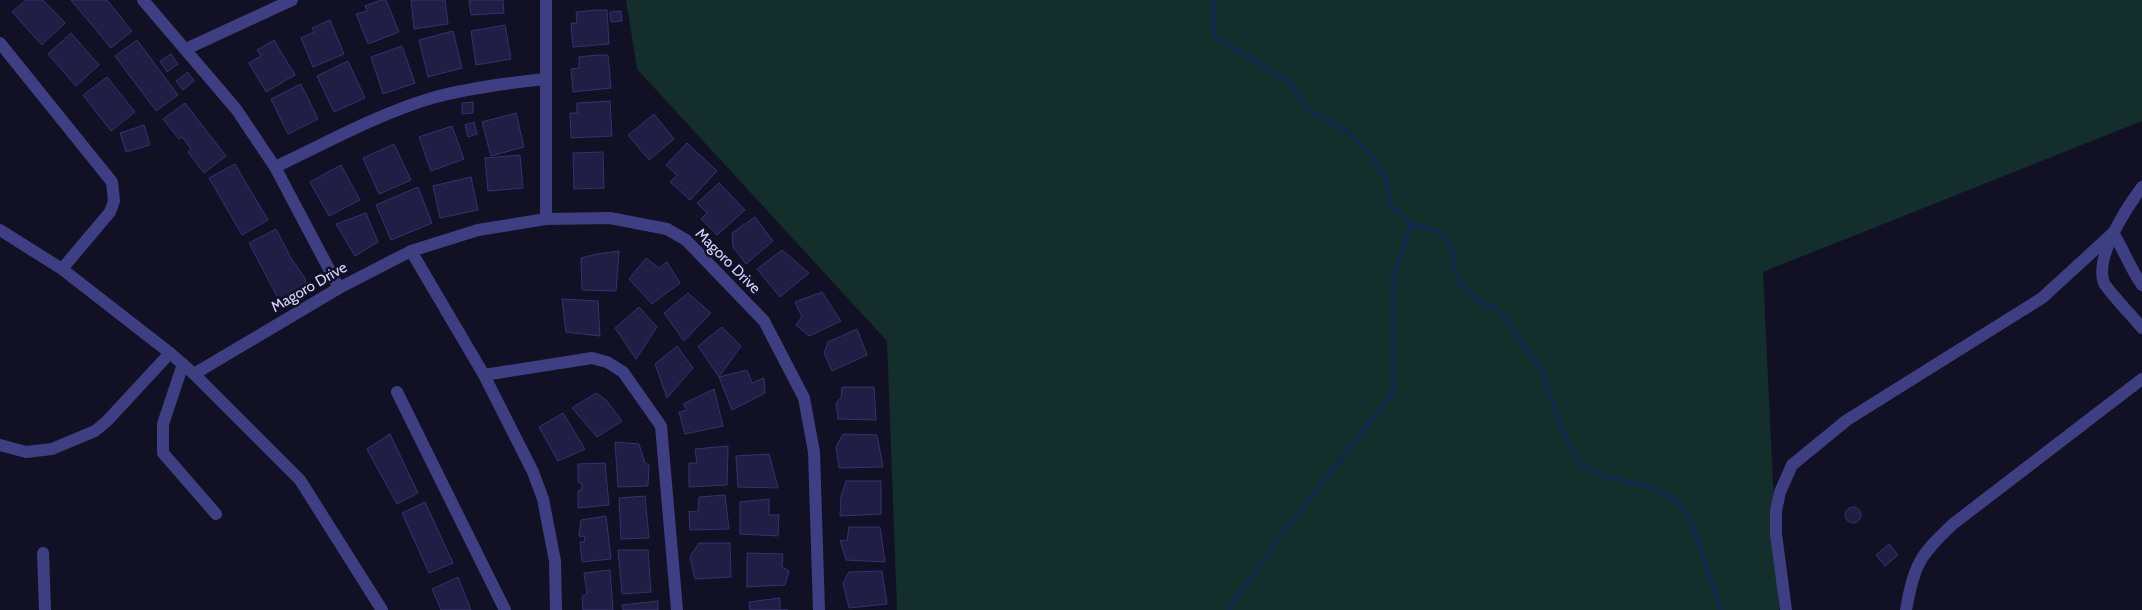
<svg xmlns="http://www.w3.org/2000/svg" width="2142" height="610" viewBox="0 0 2142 610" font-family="Cabin,sans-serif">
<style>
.green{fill:#132e2b}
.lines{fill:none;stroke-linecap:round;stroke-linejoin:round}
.stream{stroke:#102948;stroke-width:4.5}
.building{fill:#221d45;stroke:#383070}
.minor{stroke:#3d3f82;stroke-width:12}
.labels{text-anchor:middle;stroke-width:5;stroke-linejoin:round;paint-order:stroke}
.street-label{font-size:15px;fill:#d7d5fd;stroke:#121025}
</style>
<rect width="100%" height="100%" fill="#121025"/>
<polygon class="green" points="626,0 2142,0 2142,121 1763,272 1779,610 897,610 887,341 637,69"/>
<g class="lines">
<g class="stream">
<polyline points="1214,0 1214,36 1288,81 1308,110 1349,133 1374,159 1387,182 1389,204 1411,224 1441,233 1452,247 1453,265 1461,285 1476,299 1499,311 1541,369 1563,433 1579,463 1600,475 1655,488 1678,501 1692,524 1721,610"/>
<polyline points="1228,610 1284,531 1393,393 1393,280 1411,224"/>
</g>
</g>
<g class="building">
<polygon points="26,0 43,0 65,23 42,45 12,12"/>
<polygon points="71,0 107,0 132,31 111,48"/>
<polygon points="381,0 386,0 399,32 368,44 356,14 367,11 365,6"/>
<polygon points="411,0 445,0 448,24 414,29"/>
<polygon points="469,0 503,0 504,13 471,15"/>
<polygon points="596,10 607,10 609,44 573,47 571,23 577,23 576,12"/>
<polygon points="621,11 622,21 611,22 610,12"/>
<polygon points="330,20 344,54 313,67 301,38 314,32 312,28"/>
<polygon points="505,25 511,59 476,65 471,31"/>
<polygon points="453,31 462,68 428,77 419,40"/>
<polygon points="71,33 99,65 76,86 48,54"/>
<polygon points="137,40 178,95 156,111 115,56"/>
<polygon points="274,40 295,75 266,92 249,63 261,56 257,50"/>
<polygon points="402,46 415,83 383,94 371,57"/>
<polygon points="171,54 178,64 167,72 160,61"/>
<polygon points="598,55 608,55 611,88 573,92 571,69 579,68 579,57"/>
<polygon points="348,61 365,98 334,112 317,76"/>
<polygon points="188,72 194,81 183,90 176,81"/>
<polygon points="107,77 135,112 111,131 83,95"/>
<polygon points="301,84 318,119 288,134 271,99"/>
<polygon points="610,101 612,136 571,138 570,113 577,113 577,103"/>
<polygon points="473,102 473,113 462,114 462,103"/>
<polygon points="185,103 226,156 204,173 188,152 191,149 182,137 179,139 163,119"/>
<polygon points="516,113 524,147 491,156 482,122"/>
<polygon points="654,114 674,139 649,160 628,135"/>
<polygon points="474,122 477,134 468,137 465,125"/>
<polygon points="144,125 150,145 126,152 120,133"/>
<polygon points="452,126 464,159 431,171 419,137"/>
<polygon points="687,143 717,171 690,200 670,182 677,175 666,165"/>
<polygon points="394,144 411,180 379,194 363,158"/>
<polygon points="603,152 604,188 574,189 573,153"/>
<polygon points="520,155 523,188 488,191 485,158"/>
<polygon points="235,164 268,220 242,235 209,178"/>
<polygon points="341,165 360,200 329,216 310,182"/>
<polygon points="471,177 478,210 440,218 433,186"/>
<polygon points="719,183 745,210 717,235 701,219 707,213 697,203"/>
<polygon points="418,187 432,223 391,240 376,205"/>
<polygon points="366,213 378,242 355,256 336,224"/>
<polygon points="755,217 773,241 746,264 733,247 732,233"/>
<polygon points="276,229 291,258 305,278 307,289 281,304 249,243"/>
<polygon points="782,250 809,273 780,297 757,269"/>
<polygon points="619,251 616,291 582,290 581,258 597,254"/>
<polygon points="646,258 659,268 667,262 680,283 652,304 629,279"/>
<polygon points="822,292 841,321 809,336 796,325 802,317 795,302"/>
<polygon points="688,293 711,313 684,341 664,313"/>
<polygon points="562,299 598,301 600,336 566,332"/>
<polygon points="639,307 657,327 636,359 615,328"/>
<polygon points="722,327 741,346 719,377 698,346"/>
<polygon points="857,329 867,355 832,371 824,353 828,342"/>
<polygon points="677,346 693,368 667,398 655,364"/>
<polygon points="747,370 752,383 764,378 765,393 732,410 719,377"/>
<polygon points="842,387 874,387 876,420 838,419 836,403 841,398"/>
<polygon points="714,389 723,426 685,434 679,412 687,410 683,404"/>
<polygon points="596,393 606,400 622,421 597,437 572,408"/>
<polygon points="563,413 585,449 558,461 539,427"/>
<polygon points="390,434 418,493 397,504 367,449"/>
<polygon points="843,434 877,435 883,467 839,468 836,447"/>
<polygon points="615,442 639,444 645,463 649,465 648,486 618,487"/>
<polygon points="728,446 727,485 689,487 689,463 697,463 695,449"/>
<polygon points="769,454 778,488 738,487 736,456"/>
<polygon points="605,463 609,505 578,508 578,491 582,489 582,484 578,482 578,464"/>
<polygon points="846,481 881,481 881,514 840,516 841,497"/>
<polygon points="725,495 729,529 690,530 689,511 698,512 699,497"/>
<polygon points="645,496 649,538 621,539 619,498"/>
<polygon points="769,499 769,515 779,515 778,536 740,534 740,502"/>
<polygon points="425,502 453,563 429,573 402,513"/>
<circle cx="1853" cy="515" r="8"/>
<polygon points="606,516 611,559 582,562 580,542 584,542 585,537 579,536 581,520"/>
<polygon points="849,527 880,527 885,562 846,560 840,540 847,541"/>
<polygon points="699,543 730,543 731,577 695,579 690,557"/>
<polygon points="1889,544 1898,555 1885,566 1876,555"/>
<polygon points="618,550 648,550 651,592 622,594"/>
<polygon points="747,553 783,554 782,567 789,571 785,585 747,587"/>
<polygon points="610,570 613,610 583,610 582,597 587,593 584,573"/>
<polygon points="882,571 887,604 849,608 843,583 849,572"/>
<polygon points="458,577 471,610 441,610 432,589"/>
<polygon points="780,598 780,610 788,610 750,610 749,602"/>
<polygon points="658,601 658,610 623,610 622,605"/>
</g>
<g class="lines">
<g class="minor">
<polyline points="143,0 236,109 275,167 339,288"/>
<polyline points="546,0 546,219"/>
<polyline points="0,43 112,182 114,201 110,212 62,269"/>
<polyline points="186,49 292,0"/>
<path d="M 275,167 C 326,143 378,114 432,98 C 469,88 507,83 545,79"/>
<path d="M 2142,187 C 2127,207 2094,257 2104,283 C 2108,291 2135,319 2142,328"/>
<polyline points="0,230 62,269 170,353 194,374 300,480 382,610"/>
<path d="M 2113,233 C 2124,250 2130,268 2142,285"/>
<polyline points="411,251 484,375 533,472 543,499 555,561 556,610"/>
<polyline points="183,364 163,424 163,453 216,514"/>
<polyline points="194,374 339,288 411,251 478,230 546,219 610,218 667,229 686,240 764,321 804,398 814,452 819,610"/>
<polyline points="484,375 592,358 607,362 623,372 661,426 677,610"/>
<polyline points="397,392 505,610"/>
<polyline points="0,445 26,452 52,449 95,431 107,421 170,353"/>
<polyline points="43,553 45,610"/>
<polyline points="1786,610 1776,534 1776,511 1780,492 1792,465 1847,420 2042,298 2113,233"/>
<path d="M 1906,610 C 1914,565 1919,556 1953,524 L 2142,379"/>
</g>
</g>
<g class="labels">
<g class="street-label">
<text transform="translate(728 261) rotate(45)" y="5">Magoro Drive</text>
<text transform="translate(309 287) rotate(-30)" y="5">Magoro Drive</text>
</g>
</g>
</svg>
